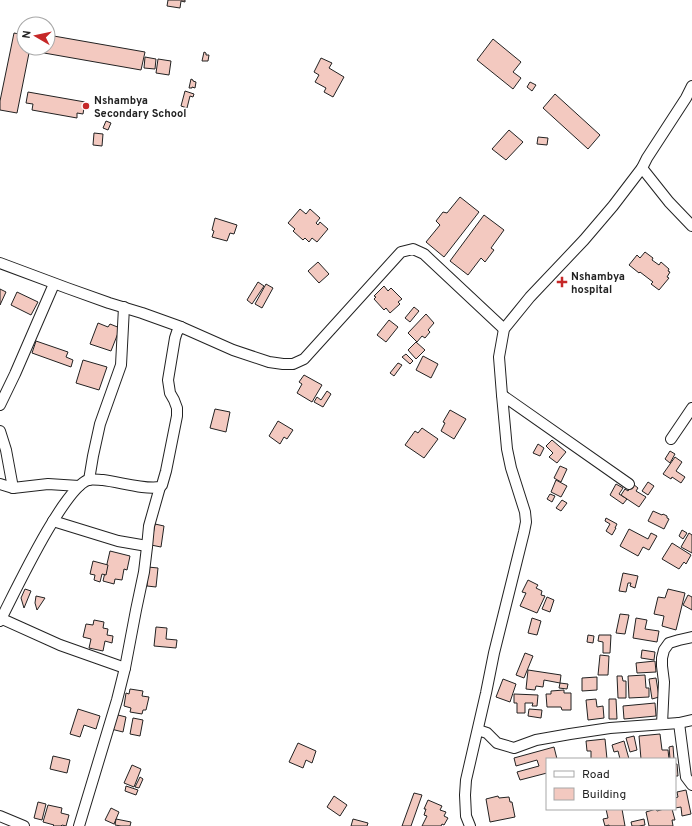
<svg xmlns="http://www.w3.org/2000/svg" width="692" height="826" viewBox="0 0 692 826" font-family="Overpass,sans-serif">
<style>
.building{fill:#f3c9c0;stroke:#222}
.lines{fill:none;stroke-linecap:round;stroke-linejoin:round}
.street-casing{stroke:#222;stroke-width:12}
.street{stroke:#fff;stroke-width:10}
.poi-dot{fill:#c62828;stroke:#fff;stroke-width:1.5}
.labels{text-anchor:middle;stroke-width:3;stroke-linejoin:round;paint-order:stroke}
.poi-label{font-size:11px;font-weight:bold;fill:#222;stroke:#fff;text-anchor:start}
</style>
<rect width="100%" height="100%" fill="#fff"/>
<g class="building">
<polygon points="168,0 185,0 185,2 181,1 180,8 167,6"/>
<polygon points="14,33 24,35 24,48 30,48 17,113 0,110 0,101"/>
<polygon points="48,35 145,52 141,70 44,53 45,48 48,48"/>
<polygon points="493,39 521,62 513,72 521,78 513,89 477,60"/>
<polygon points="204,52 206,53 206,55 209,55 208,61 202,61"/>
<polygon points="145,57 156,59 155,69 144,68"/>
<polygon points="321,58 332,63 329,68 344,77 333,97 324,92 326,88 315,82 319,75 314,72"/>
<polygon points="158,59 171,61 169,75 156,73"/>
<polygon points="191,79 193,80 193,81 196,82 195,88 192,87 192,88 189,88"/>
<polygon points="530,82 536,85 532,91 527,87"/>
<polygon points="185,91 194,94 193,97 190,96 187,108 181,106"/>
<polygon points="28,92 85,102 83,114 77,113 77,118 32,110 33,104 26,103"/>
<polygon points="555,94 600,135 588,149 543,108"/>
<polygon points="106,121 111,123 108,130 103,128"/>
<polygon points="509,130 523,142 506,160 492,149"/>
<polygon points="94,133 103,134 102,146 93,145"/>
<polygon points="538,137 548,138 547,145 537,144"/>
<polygon points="460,197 479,212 444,257 426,242 440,225 436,221 443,212 447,213"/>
<polygon points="300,209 306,214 310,209 320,218 316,223 318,225 320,222 328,229 317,242 312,238 309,242 305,238 303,240 293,231 295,229 288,223"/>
<polygon points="484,215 504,230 491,248 494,250 485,262 481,258 468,275 450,261"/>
<polygon points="215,218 237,225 234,234 230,233 227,241 212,237 214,231 212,230"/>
<polygon points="645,252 653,258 652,260 659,265 661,262 669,269 668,271 670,272 667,277 669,278 659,290 651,284 653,282 640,272 639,273 629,265 637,255 640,258"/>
<polygon points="318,262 329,274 319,283 308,271"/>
<polygon points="258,282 264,286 252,304 247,300"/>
<polygon points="266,284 273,288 262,308 255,304"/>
<polygon points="384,286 388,291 391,288 402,299 398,302 400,304 390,313 386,308 384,310 374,299 376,297 374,296"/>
<polygon points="0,289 6,292 0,305"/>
<polygon points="17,292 38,302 31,315 11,305"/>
<polygon points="414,307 419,311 410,322 405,318"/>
<polygon points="426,314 434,323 428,330 430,332 425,338 422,336 417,342 408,333"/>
<polygon points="389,320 398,327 386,342 377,335"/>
<polygon points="98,323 108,327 110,324 120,328 111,351 90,344"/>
<polygon points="36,341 68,352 66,357 73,360 71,367 32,353"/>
<polygon points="416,342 425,350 416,359 408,350"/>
<polygon points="406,354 413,361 410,364 402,357"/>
<polygon points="423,356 438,364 431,378 416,370"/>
<polygon points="83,360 107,367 99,390 76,383"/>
<polygon points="398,363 402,365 394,376 390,373"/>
<polygon points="304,375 322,385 312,402 297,393 302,384 299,382"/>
<polygon points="327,391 331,394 323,407 314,402 317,397 321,400"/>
<polygon points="215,409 230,412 226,432 210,428"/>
<polygon points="450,410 466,419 454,439 441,431 445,423 443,422"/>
<polygon points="278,421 293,430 287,439 284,437 280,444 269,436"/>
<polygon points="422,428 438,439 424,458 405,445 415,431 418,433"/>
<polygon points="552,440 566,452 557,463 549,457 553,453 546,446"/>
<polygon points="538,444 544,448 540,456 533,453"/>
<polygon points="670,451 675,454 670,463 665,459"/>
<polygon points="675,457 682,462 676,471 685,477 681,483 672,477 671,479 663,474"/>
<polygon points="560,466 567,469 561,482 554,478"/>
<polygon points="556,480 567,486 561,497 551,492"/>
<polygon points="648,482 654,486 648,495 642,491"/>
<polygon points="616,484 623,488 619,494 627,499 623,504 610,495"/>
<polygon points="633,484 638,488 636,491 646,497 639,507 621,495 625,489 628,491"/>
<polygon points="550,494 555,496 552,502 547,499"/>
<polygon points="562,500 567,503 561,511 556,508"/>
<polygon points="653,511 662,515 663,514 667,516 667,518 669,519 664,529 648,521"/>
<polygon points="606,518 617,524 615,528 616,528 612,535 606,531 610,524 605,521"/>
<polygon points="155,524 164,526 161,547 151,545"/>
<polygon points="629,529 648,539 651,533 657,536 649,550 643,547 638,556 620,546"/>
<polygon points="682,530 687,533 683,539 679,536"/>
<polygon points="689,533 692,535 692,553 681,547"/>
<polygon points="672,543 691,555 686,564 684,562 679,569 662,559"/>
<polygon points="110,551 130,556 127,570 124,569 122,580 115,579 114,584 103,581"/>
<polygon points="93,561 108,565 106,575 102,574 100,582 94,580 95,575 90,574"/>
<polygon points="148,567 158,568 156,587 147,586"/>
<polygon points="623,573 638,576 635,588 630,586 631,583 628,583 626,592 619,591"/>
<polygon points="528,580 538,585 536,588 542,591 541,595 545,596 537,613 520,606 526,593 522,592"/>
<polygon points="25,589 31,591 24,608 21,598"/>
<polygon points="668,589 685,593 676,630 662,626 664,616 654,614 658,597 665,598"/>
<polygon points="688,595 692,597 692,610 683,605"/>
<polygon points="36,596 45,598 37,610 35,603"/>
<polygon points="547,597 554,600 550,612 542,609"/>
<polygon points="620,614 629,615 625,634 616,633"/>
<polygon points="532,618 541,621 537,635 528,633"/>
<polygon points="636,618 647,620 645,629 659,631 657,642 633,638"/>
<polygon points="94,620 104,622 103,628 108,629 107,635 113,636 112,643 105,641 103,651 89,648 91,639 83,637 86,624 93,625"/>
<polygon points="156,627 167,628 166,639 177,640 176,648 154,646"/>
<polygon points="588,635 594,636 593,643 587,642"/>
<polygon points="599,635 611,635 610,653 603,653 603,642 598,641"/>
<polygon points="642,650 655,652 654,660 641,658"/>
<polygon points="525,653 533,656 524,678 516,675"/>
<polygon points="600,655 609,656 608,675 598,675"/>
<polygon points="655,661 656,672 637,673 636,663"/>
<polygon points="528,670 561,675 560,683 544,680 543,687 536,686 535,690 526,689"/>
<polygon points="645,675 646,688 649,688 649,697 629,698 628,676"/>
<polygon points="617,676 622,676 623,681 626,681 626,698 618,698"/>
<polygon points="597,677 597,690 582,691 582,678"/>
<polygon points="656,678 659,697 652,699 649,679"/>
<polygon points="503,679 516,684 510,702 496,697"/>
<polygon points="560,683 568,684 567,689 559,688"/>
<polygon points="130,689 143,691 142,696 149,697 146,710 143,710 142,714 130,712 131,708 124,706 126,693 129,694"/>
<polygon points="564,690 564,693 571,693 571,710 562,710 561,707 547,707 546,694 551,694 551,691"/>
<polygon points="514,694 538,695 537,706 532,706 533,703 525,703 525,713 517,713 517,703 514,703"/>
<polygon points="596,699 597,707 603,706 604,718 588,720 586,700"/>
<polygon points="609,699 616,699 617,719 609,719"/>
<polygon points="655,703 656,716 624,719 623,706"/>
<polygon points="78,709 100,716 96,729 84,725 80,737 70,734"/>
<polygon points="529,709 542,710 541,718 528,716"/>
<polygon points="114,714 126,717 123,732 111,729"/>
<polygon points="133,718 143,720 140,736 130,734"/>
<polygon points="660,734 662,750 668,750 669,759 641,759 639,736"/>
<polygon points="634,736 637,750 630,752 626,738"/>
<polygon points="605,739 607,759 591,759 591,751 587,751 586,741"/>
<polygon points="624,741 629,759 620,759 618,751 614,752 612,745"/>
<polygon points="298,743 316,751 312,763 306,760 303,768 289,762"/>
<polygon points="673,746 674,759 670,759 669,747"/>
<polygon points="554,747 557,759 547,759 547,773 520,780 517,772 539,766 537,760 516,766 514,758"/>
<polygon points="53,756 70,760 67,773 50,769"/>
<polygon points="675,764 677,764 678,776 675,776"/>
<polygon points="132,765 141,769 134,787 124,783"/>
<polygon points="140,777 143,779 139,788 135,787"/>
<polygon points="126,786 138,790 136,795 125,791"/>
<polygon points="686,790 691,814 682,816 681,807 675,808 675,798 678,797 677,792"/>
<polygon points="414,793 422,795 411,826 402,826"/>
<polygon points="334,796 347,805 340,816 327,807"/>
<polygon points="498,796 499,798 509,797 510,802 512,802 515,817 490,822 486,799"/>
<polygon points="428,800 442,806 440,810 446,812 444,816 448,818 444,825 442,824 441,826 422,826 427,816 424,815 426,809 424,809"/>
<polygon points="38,802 46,804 42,820 34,818"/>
<polygon points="48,805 62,808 61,813 69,815 66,826 62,825 61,826 53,826 54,825 43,822"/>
<polygon points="111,808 119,812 114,824 105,820"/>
<polygon points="606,809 622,809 625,826 609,826 609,825 605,826 603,819 608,818"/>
<polygon points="656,809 657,811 664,809 672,809 675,820 672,820 673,826 649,826 646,812"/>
<polygon points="116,819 131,822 130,826 121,826 115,825"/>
<polygon points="353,819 368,823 367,826 351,826"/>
<polygon points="644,819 645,825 639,826 632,826 631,822"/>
</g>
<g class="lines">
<defs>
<g id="street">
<polyline points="642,168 669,202 692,226"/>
<polyline points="0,263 67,288 109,303 142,313 181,327 233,350 269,362 283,364 293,364 304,359 401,252 413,249 424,254 504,329"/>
<polyline points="502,395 629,484"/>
<polyline points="0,405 15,374 54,284"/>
<polyline points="0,431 6,450 13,488"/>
<polyline points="671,439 692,408"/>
<polyline points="89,480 93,456 100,424 121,365 124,307"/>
<polyline points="0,484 13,488 48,484 79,486"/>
<polyline points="53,521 118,541 147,546"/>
<polyline points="0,618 60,645 125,668"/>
<path d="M 0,621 C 14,594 63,489 88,480 C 92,479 99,480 103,480 C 120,482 145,490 160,487 L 162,485 L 166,471 L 177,416 L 177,408 L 174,400 L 170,393 L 168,380 L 175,338 L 177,332 L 181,327"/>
<polyline points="679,723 686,777 692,785"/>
<polyline points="662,724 664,682 662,666 662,658 664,650 669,643 679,640 692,637"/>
<polyline points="478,730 487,733 497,743 514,748 536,740 570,734 610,728 679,723 692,720"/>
<polyline points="0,816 24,826"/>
<polyline points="79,826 117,700 125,668 136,610 144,572 147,547 149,526 160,487"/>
<polyline points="470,826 466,816 465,795 466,780 486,693 494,653 524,532 526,522 525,512 511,468 507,449 502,395 499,357 504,329 530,297 584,240 613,206 642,168 647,158 686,98 692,86"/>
</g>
</defs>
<use href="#street" class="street-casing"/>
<use href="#street" class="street"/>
</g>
<g class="poi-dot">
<circle cx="86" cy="106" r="4"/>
<path d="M560 276h4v4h4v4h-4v4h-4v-4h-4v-4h4z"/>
</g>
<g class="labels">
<g class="poi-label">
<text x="94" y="104">Nshambya<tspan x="94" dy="13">Secondary School</tspan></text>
<text x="571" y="280">Nshambya<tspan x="571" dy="13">hospital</tspan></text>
</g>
</g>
<rect x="546" y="758" width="130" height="52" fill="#ffffff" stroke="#a7a7a7"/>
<rect x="554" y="771" width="20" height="6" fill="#ffffff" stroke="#a7a7a7"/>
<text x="582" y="778" font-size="12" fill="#222222">Road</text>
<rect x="554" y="788" width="20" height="12" fill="#f3c9c0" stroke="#a7a7a7"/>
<text x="582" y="798" font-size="12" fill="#222222">Building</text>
<g transform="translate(36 36) rotate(279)"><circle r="19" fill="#ffffff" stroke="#a7a7a7"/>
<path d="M0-3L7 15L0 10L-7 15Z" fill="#c62828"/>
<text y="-6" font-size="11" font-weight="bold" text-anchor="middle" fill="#222222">N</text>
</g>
</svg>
